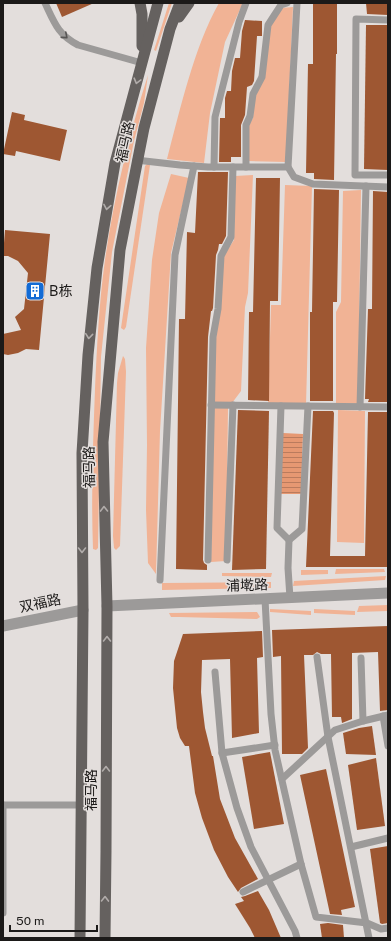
<svg xmlns="http://www.w3.org/2000/svg" width="391" height="941" viewBox="0 0 391 941" font-family="'Public Sans','Noto Sans SC',sans-serif">
<style>
.green{fill:#f1b395}
.water{fill:url(#water-rules)}
.building{fill:#9e5732}
.lines{fill:none;stroke-linecap:round;stroke-linejoin:round}
.service{stroke:#9c9a99;stroke-width:7}
.tertiary{stroke:#9c9a99;stroke-width:11}
.primary{stroke:#65615f;stroke-width:11}
.oneway{stroke:#565453}
.oneway2{stroke:#b1acaa}
.labels{text-anchor:middle;stroke-width:3;stroke-linejoin:round;paint-order:stroke}
.street-label{font-size:14px;fill:#1c1a19;stroke:#e3dedc}
.poi-label{font-size:14px;fill:#1c1a19;stroke:#e3dedc;text-anchor:start}
</style>
<defs>
<pattern id="water-rules" width="6" height="5" patternUnits="userSpaceOnUse"><rect width="6" height="5" fill="#e69872"/><path d="M0 2.5h6" fill="none" stroke="#ba7b5d"/></pattern>
</defs>
<rect width="100%" height="100%" fill="#e3dedc"/>
<g class="green">
<polygon points="169,3 172,3 156,51 154,50"/>
<path d="M 219,3 L 243,3 L 225,42 L 210,113 L 204,163 L 167,159 C 180,110 194,47 219,3 Z"/>
<polygon points="293,7 286,162 249,161 249,125 253,118 255,94 269,26 281,8"/>
<path d="M 148,75 L 144,103 L 134,141 L 112,252 L 101,357 L 98,548 L 96,550 L 93,549 C 91,496 93,443 95,389 C 97,346 99,303 105,260 C 114,197 129,135 148,75 Z"/>
<polygon points="148,163 150,165 126,327 124,330 121,328 145,166"/>
<polygon points="171,174 189,178 171,253 160,431 156,574 148,563 146,510 147,445 146,348 152,260 159,213"/>
<polygon points="253,175 248,293 245,307 241,391 232,403 213,403 216,338 223,257 234,240 235,176"/>
<polygon points="285,185 312,186 306,405 268,404 271,305 281,305"/>
<polygon points="361,190 358,404 336,403 336,312 341,302 343,191"/>
<polygon points="123,356 125,359 126,372 120,546 116,550 114,548 113,536 117,383 118,373"/>
<polygon points="214,408 228,408 226,561 211,562"/>
<polygon points="338,410 365,411 364,543 337,542"/>
<polygon points="336,569 384,569 385,572 335,574"/>
<polygon points="301,570 328,570 328,574 301,575"/>
<polygon points="222,573 272,573 271,577 222,576"/>
<polygon points="386,576 385,580 293,586 294,581"/>
<polygon points="271,582 271,588 162,590 162,583"/>
<polygon points="388,605 388,611 357,612 359,606"/>
<polygon points="270,609 311,611 311,615 270,612"/>
<polygon points="314,609 355,611 355,615 314,613"/>
<polygon points="257,612 260,617 257,619 179,617 171,617 169,613"/>
</g>
<polygon class="water" points="283,433 303,434 301,494 280,494"/>
<g class="building">
<polygon points="56,3 94,3 62,17"/>
<polygon points="313,3 337,3 337,54 336,54 334,180 314,179 314,173 306,173 308,64 313,64"/>
<polygon points="366,3 388,3 388,15 367,14"/>
<polygon points="245,20 262,21 262,36 257,36 254,81 252,85 247,87 245,115 241,125 241,157 231,157 231,162 219,162 220,118 225,118 225,98 227,91 231,91 232,71 235,58 240,58 242,31"/>
<polygon points="366,25 388,25 388,170 364,169"/>
<polygon points="12,112 25,115 24,120 67,130 60,161 16,151 15,156 3,154"/>
<polygon points="198,172 228,172 226,236 222,244 219,244 218,250 216,255 213,308 212,311 211,311 208,337 203,560 204,563 207,565 207,570 176,569 179,319 185,319 187,232 195,233"/>
<polygon points="256,178 280,178 278,301 270,301 269,401 248,400 249,312 253,312"/>
<polygon points="314,189 339,190 337,302 333,302 333,401 310,401 310,312 312,312"/>
<polygon points="373,191 388,192 388,402 368,402 369,399 365,399 368,309 372,309"/>
<polygon points="5,230 50,234 39,350 26,349 18,353 8,355 3,354 3,334 21,330 15,317 24,309 28,273 18,261 8,256 3,256"/>
<polygon points="238,410 269,411 266,569 232,570"/>
<polygon points="313,411 333,411 334,413 330,556 365,556 368,412 388,412 388,567 306,567"/>
<polygon points="388,626 388,710 380,711 378,652 352,653 352,719 342,723 341,717 332,717 331,654 321,654 317,652 313,655 304,655 308,748 302,754 282,754 281,656 273,657 272,630"/>
<polygon points="262,631 263,657 257,658 259,733 232,738 230,659 202,660 201,692 203,712 205,728 212,756 213,756 220,799 235,838 258,879 241,888 238,892 228,877 214,850 202,818 195,793 189,746 185,746 180,738 177,728 173,688 174,661 183,634"/>
<polygon points="372,726 376,755 346,754 343,733 359,728"/>
<polygon points="270,752 284,824 254,829 242,757"/>
<polygon points="376,758 385,826 357,830 348,765"/>
<polygon points="326,769 355,907 341,910 342,915 330,914 300,775"/>
<polygon points="388,846 388,923 382,924 380,923 370,849"/>
<polygon points="258,891 269,910 281,938 255,938 250,928 235,904 244,901 241,897 245,896"/>
<polygon points="328,923 343,925 344,938 322,938 320,924"/>
</g>
<g class="lines">
<g class="service">
<path d="M 45,3 C 54,22 58,35 78,45 L 142,63"/>
<polyline points="388,20 356,19 355,175 388,175"/>
<polyline points="136,160 180,165 208,167 288,167 294,177 313,184 388,187"/>
<polyline points="214,167 215,117 239,22 246,3"/>
<polyline points="246,167 246,125 250,116 253,94 262,77 268,25 281,5 287,3"/>
<polyline points="288,167 297,3"/>
<polyline points="211,405 388,407"/>
<polyline points="281,406 277,528 289,540 288,568 290,598"/>
<polyline points="360,407 366,186"/>
<polyline points="289,540 302,529 308,406"/>
<polyline points="208,560 213,337 218,309 221,256 231,237 233,167"/>
<polyline points="227,560 233,405"/>
<polyline points="160,580 175,255 194,166"/>
<polyline points="265,599 271,714 275,750 301,864 316,917 367,923 381,929 388,928"/>
<polyline points="317,657 328,737 369,938"/>
<polyline points="361,658 363,721"/>
<polyline points="215,672 222,753 275,745"/>
<polyline points="383,716 388,746"/>
<polyline points="222,753 237,808 251,847 295,931 297,938"/>
<polyline points="282,779 335,730 363,721 388,715"/>
<polyline points="3,805 3,913"/>
<polyline points="4,805 82,805"/>
<polyline points="351,847 388,838"/>
<polyline points="243,892 301,864"/>
</g>
<g class="tertiary">
<polyline points="107,606 388,593"/>
<polyline points="3,626 83,610"/>
</g>
<g class="primary">
<polyline points="140,3 142,14 142,46"/>
<polyline points="179,17 189,3"/>
<polyline points="80,938 83,610 82,453 88,355 97,268 115,163 158,3"/>
<polyline points="105,938 106,851 107,606 103,442 120,250 144,128 170,29 180,3"/>
</g>
</g>
<defs><path id="oneway-chevron" d="M-2-3.5L2.5 0L-2 3.5" fill="none" stroke-width="1.6" stroke-linecap="round" stroke-linejoin="round"/></defs>
<use class="oneway" href="#oneway-chevron" transform="translate(65 36) rotate(41)"/>
<g class="oneway2">
<use href="#oneway-chevron" transform="translate(137 81) rotate(105)"/>
<use href="#oneway-chevron" transform="translate(107 207) rotate(100)"/>
<use href="#oneway-chevron" transform="translate(89 336) rotate(96)"/>
<use href="#oneway-chevron" transform="translate(104 509) rotate(-91)"/>
<use href="#oneway-chevron" transform="translate(82 550) rotate(90)"/>
<use href="#oneway-chevron" transform="translate(107 639) rotate(-90)"/>
<use href="#oneway-chevron" transform="translate(106 769) rotate(-90)"/>
<use href="#oneway-chevron" transform="translate(105 899) rotate(-89)"/>
</g>
<defs>
<symbol id="building-square" viewBox="-11 -11 22 22"><rect x="-9" y="-9" width="18" height="18" rx="4" fill="#136bd5" stroke="#e3dedc"/><path d="M-4-6H4V6H1V3H-1V6H-4ZM-2.5-4.3h1.7v1.8h-1.7ZM.8-4.3h1.7v1.8H.8ZM-2.5-1h1.7V.8h-1.7ZM.8-1h1.7V.8H.8Z" fill="#fff"/></symbol>
</defs>
<g fill-rule="evenodd">
<use href="#building-square" x="24" y="280" width="22" height="22"/>
</g>
<g class="labels">
<g class="street-label">
<text transform="translate(125 142) rotate(-78)" y="5">福马路</text>
<text transform="translate(89 467) rotate(-91)" y="5">福马路</text>
<text transform="translate(247 585) rotate(-2)" y="5">浦墘路</text>
<text transform="translate(40 603) rotate(-12)" y="5">双福路</text>
<text transform="translate(91 790) rotate(-90)" y="5">福马路</text>
</g>
<g class="poi-label">
<text x="49" y="296">B栋</text>
</g>
</g>
<rect width="391" height="941" fill="none" stroke="#1c1a19" stroke-width="8"/>
<path d="M10 925v6h87v-6" fill="none" stroke="#1c1a19" stroke-width="2"/>
<text x="16" y="925" font-size="12" fill="#1c1a19" stroke="#e3dedc" stroke-width="3" paint-order="stroke">50 m</text>
</svg>
